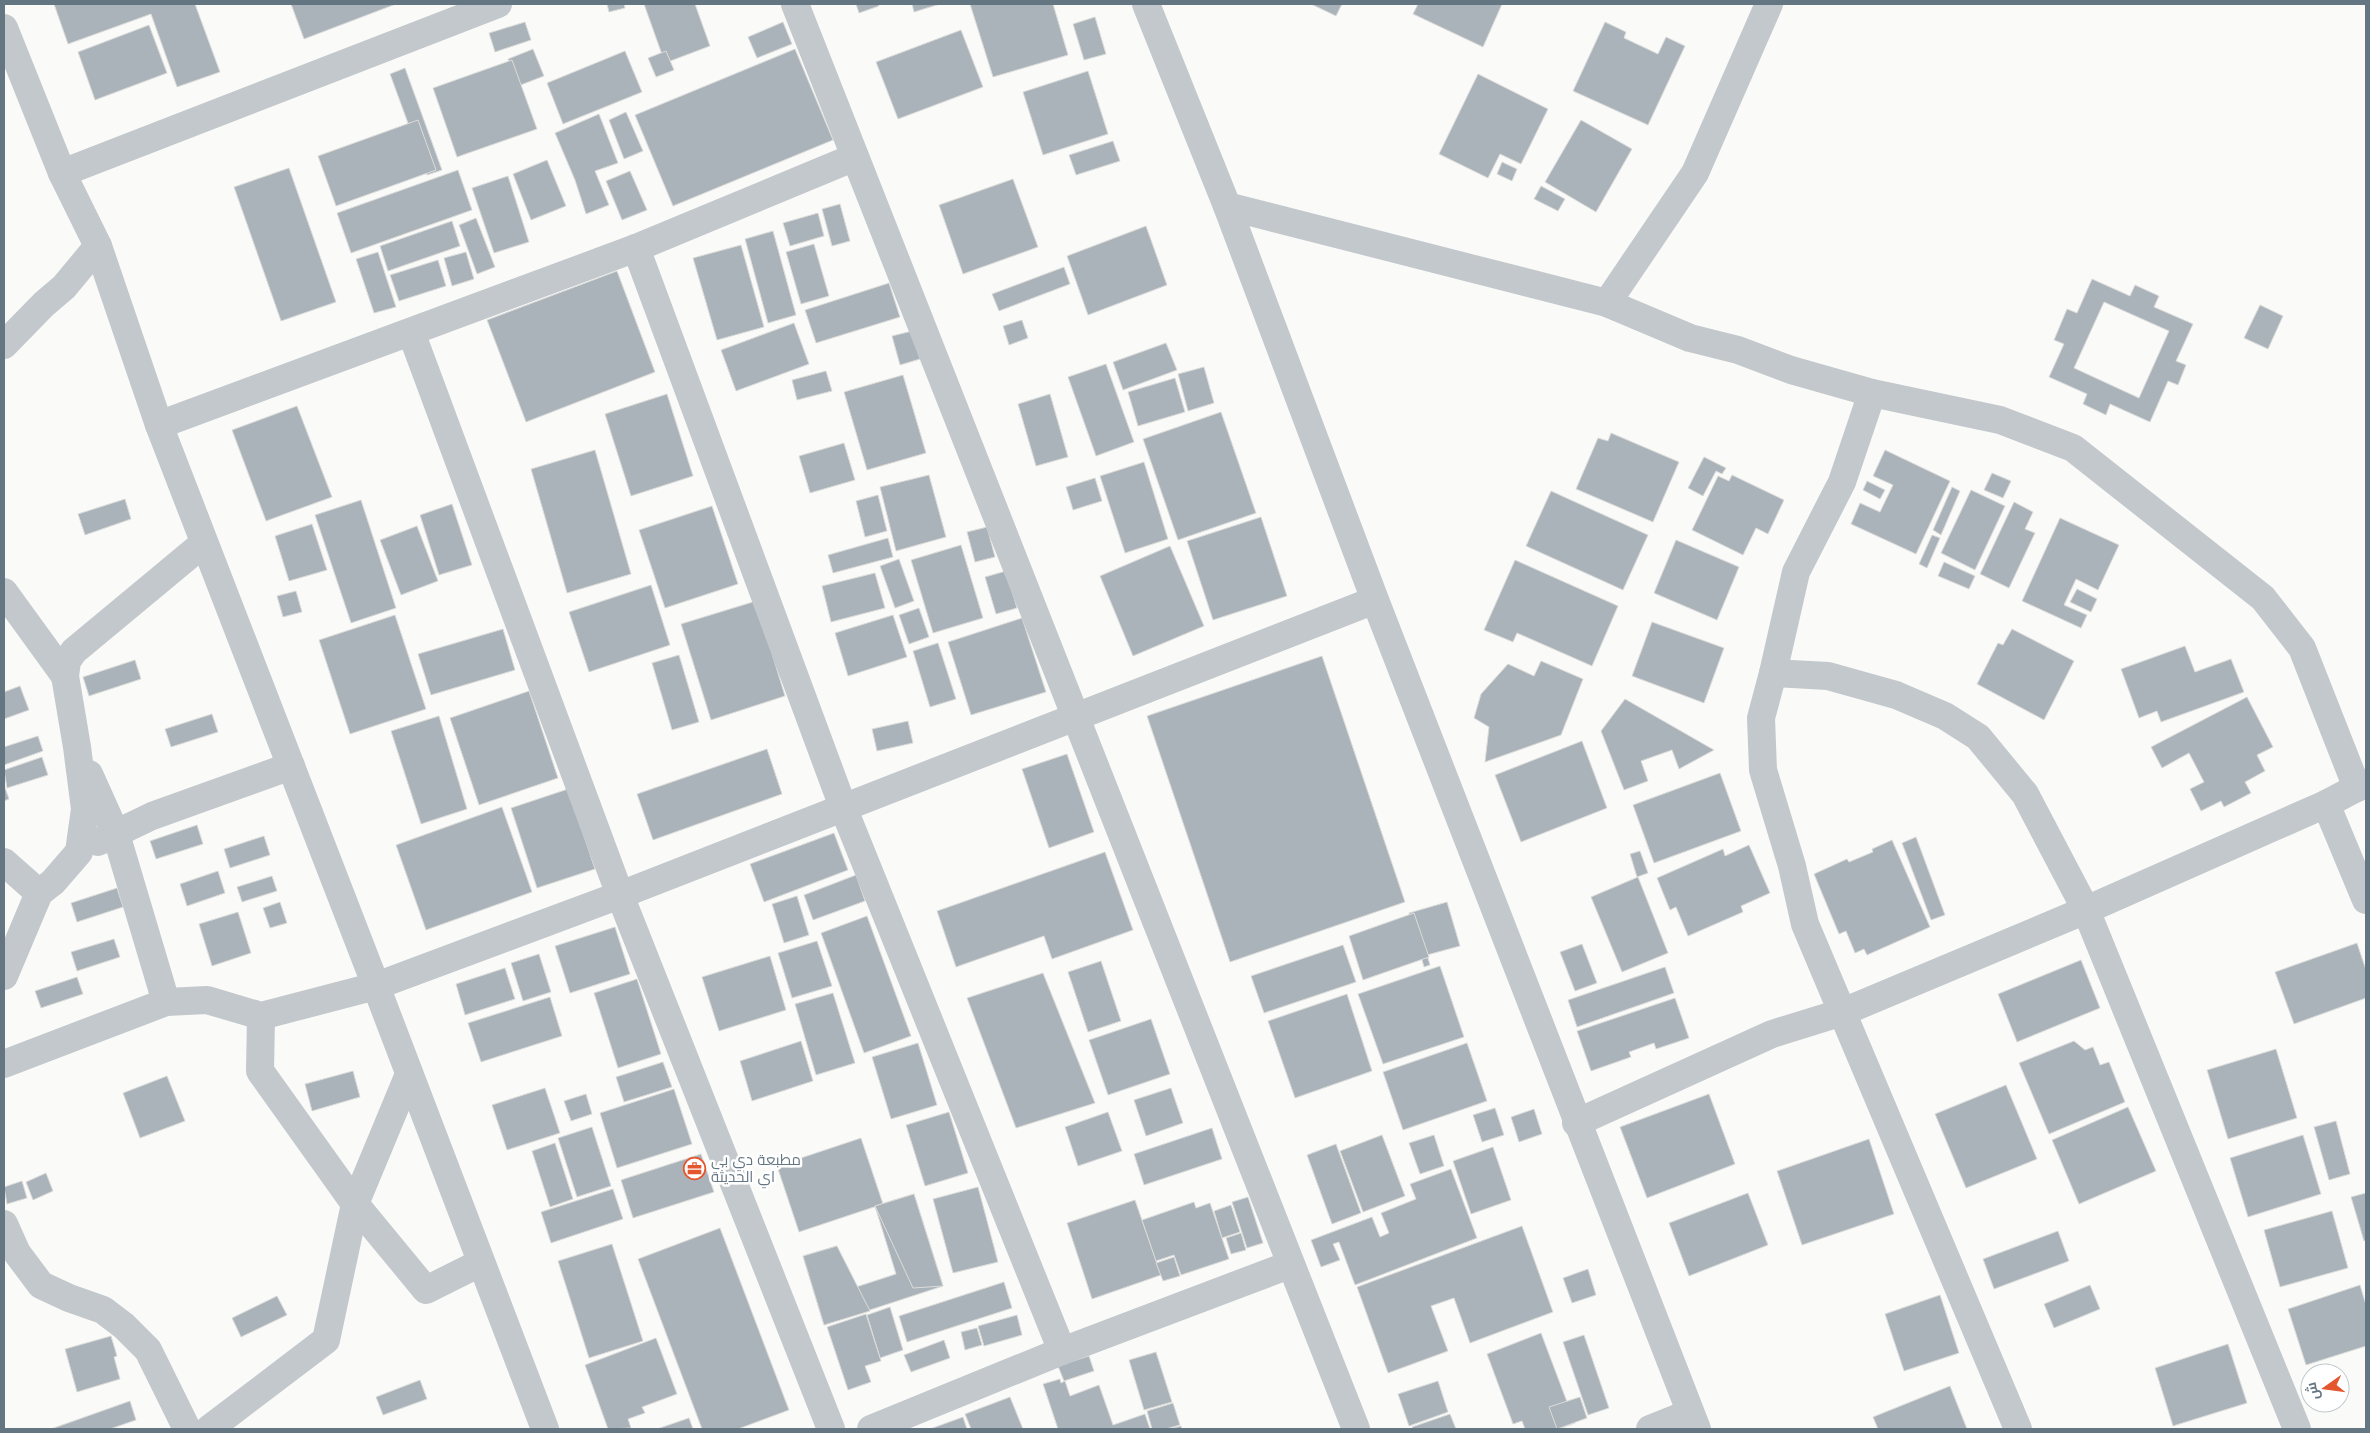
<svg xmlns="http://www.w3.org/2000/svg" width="2370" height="1433" viewBox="0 0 2370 1433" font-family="Arial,Cairo,sans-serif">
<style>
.building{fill:#aab3b9;stroke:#dcdcda;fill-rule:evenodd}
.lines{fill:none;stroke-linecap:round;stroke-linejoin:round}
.minor{stroke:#c3c8cc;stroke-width:28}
.labels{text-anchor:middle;stroke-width:5;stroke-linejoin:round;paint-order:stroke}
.poi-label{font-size:15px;fill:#657683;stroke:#fff;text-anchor:start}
</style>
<rect width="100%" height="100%" fill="#fafaf8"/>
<g class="building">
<polygon points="54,4 195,4 220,72 177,87 151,14 68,44"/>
<polygon points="291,4 396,4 304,39"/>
<polygon points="607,4 624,4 625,8 609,12"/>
<polygon points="644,4 695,4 710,46 665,63"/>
<polygon points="856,4 878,4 879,6 859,13"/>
<polygon points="912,4 940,4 914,12"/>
<polygon points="970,4 1053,4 1068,55 993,77"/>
<polygon points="1311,4 1342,4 1336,16"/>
<polygon points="1418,4 1502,4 1483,47 1413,14"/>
<polygon points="1095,17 1106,54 1084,60 1073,24"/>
<polygon points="525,22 531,40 495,52 489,33"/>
<polygon points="783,22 792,44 757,58 748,37"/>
<polygon points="1605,22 1626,32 1624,38 1658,54 1666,37 1685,46 1648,125 1573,91"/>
<polygon points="149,25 167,73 95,100 78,52"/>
<polygon points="961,30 983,87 898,119 876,62"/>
<polygon points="533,49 544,76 518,86 508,59"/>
<polygon points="795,49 833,140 673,206 635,115"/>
<polygon points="625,51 642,92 563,124 547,83"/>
<polygon points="666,51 674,70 656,77 648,58"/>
<polygon points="512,60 537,129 457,157 433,88"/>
<polygon points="405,68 442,170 427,175 390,74"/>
<polygon points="1088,71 1108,134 1043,155 1023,92"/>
<polygon points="1478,74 1548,109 1521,164 1500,154 1488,178 1439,154"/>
<polygon points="626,112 643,151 624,159 609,120"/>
<polygon points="599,114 618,163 595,171 609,205 586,214 575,180 555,133"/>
<polygon points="418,120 436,170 336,206 318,156"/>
<polygon points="1581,120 1632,149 1596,212 1545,182"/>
<polygon points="1113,141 1120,161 1076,175 1069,155"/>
<polygon points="547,160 566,206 531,220 513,174"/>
<polygon points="1502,162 1517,169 1512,181 1497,174"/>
<polygon points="289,168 336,302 281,321 234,187"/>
<polygon points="458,170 472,210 351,253 337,213"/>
<polygon points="630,171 647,210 622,220 606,181"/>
<polygon points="508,176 529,242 494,253 472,188"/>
<polygon points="1013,179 1038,247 963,274 939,205"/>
<polygon points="1541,186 1565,199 1558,211 1534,199"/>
<polygon points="840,204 850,241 832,246 822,209"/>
<polygon points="818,213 824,236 790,246 783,223"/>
<polygon points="476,218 495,267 477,274 459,225"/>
<polygon points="452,221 460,246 388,271 380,246"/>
<polygon points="1146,226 1167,285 1088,315 1067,256"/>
<polygon points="773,231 796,315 768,323 745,239"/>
<polygon points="814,244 829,296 801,304 786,252"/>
<polygon points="741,245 764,327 717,340 693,258"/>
<polygon points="378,252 396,307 374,313 356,259"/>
<polygon points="466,252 474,279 452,286 444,258"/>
<polygon points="438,260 446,286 399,301 390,275"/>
<polygon points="1064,267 1070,284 999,311 992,294"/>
<polygon points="617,271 655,372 526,422 487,320"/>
<path d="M 2092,279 L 2130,296 L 2135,285 L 2159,296 L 2154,307 L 2193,324 L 2176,361 L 2186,365 L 2178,385 L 2168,381 L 2150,422 L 2110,404 L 2106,415 L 2083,404 L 2087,394 L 2049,377 L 2064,344 L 2054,340 L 2067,309 L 2077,313 ZM 2104,302 L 2169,331 L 2139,398 L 2074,368 Z"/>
<polygon points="889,283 900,317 816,343 805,310"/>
<polygon points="2260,305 2283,316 2268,349 2244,338"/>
<polygon points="1022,320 1028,338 1009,345 1003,326"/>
<polygon points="794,323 809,364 736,391 721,350"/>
<polygon points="912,331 920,359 900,365 892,336"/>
<polygon points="1166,343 1177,370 1123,390 1113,362"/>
<polygon points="1106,364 1134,442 1096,456 1068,377"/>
<polygon points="1204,367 1214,403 1188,411 1178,374"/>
<polygon points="826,371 832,391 797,400 792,380"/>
<polygon points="903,375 926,453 867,470 844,392"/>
<polygon points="1175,378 1185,412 1138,426 1128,392"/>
<polygon points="667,394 693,476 631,496 605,414"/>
<polygon points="1050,394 1068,457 1036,466 1018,404"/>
<polygon points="297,406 332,497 266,521 232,430"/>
<polygon points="1221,412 1256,513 1178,540 1143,439"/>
<polygon points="1611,433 1679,462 1653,522 1576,489 1598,438 1608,441"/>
<polygon points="844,443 855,480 810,493 799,456"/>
<polygon points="595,450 631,574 567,593 531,469"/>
<polygon points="1885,450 1950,481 1916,554 1851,524 1860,503 1880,512 1893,485 1873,476"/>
<polygon points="1704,457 1726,468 1722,474 1716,471 1703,496 1688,488"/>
<polygon points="1144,462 1168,539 1125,553 1100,476"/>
<polygon points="1992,473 2011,481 2003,498 1984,490"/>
<polygon points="929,475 946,537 896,551 880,487"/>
<polygon points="1732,475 1784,500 1768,534 1756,528 1743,555 1692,530 1718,476 1729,481"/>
<polygon points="1095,478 1102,501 1073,510 1066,487"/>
<polygon points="1867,481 1885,490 1880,499 1863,490"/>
<polygon points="1952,487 1960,491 1941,535 1933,530"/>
<polygon points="1971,490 2005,506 1975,570 1941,553"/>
<polygon points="1551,491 1648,535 1623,590 1526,546"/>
<polygon points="878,495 887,531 865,537 856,501"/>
<polygon points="125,499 131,519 85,535 78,514"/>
<polygon points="361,500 396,608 351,623 315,515"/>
<polygon points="2014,502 2033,512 2025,529 2035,533 2009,588 1980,574"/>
<polygon points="452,504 472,565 439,575 420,515"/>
<polygon points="712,506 738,584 665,608 639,530"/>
<polygon points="1261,517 1287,596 1213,620 1187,541"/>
<polygon points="2060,518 2119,545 2098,590 2076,579 2064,605 2087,615 2081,628 2022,601"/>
<polygon points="312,524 327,570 289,581 275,536"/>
<polygon points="417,526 438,581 401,595 380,540"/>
<polygon points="987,527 995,557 975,562 967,532"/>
<polygon points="1932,535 1940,538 1927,568 1919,564"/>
<polygon points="888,538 893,557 833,573 828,555"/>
<polygon points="1676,540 1739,567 1717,620 1654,593"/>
<polygon points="961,545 983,618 933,633 911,560"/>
<polygon points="1170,546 1204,626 1133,656 1100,576"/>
<polygon points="899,559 914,601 895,608 880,566"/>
<polygon points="1515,560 1618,606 1592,666 1517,633 1513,642 1484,630"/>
<polygon points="1944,562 1975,576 1969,589 1938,576"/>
<polygon points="1006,571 1017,608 996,614 985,577"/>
<polygon points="875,573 885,608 831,622 822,586"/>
<polygon points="651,585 670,645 589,672 569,612"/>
<polygon points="2077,589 2097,599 2091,612 2070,602"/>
<polygon points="296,591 302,612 283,617 277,596"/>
<polygon points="756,601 785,696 711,720 681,624"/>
<polygon points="919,608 929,637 909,644 899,615"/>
<polygon points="395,615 426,709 350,734 319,640"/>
<polygon points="893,615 907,657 848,676 835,633"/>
<polygon points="1022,618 1046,692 971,715 948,642"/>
<polygon points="1652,622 1724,648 1704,703 1632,676"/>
<polygon points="503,629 515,670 431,695 418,654"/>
<polygon points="2012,629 2074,661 2044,720 1977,684 1998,643 2003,645"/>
<polygon points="938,643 956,699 930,707 913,651"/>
<polygon points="2185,646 2195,672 2231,659 2244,692 2161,722 2157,711 2139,718 2121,669"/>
<polygon points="679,655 699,722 672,730 652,663"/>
<polygon points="1322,656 1405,902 1230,962 1147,716"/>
<polygon points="135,660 141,679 89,696 83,677"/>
<polygon points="1541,661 1583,679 1561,735 1485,762 1489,727 1474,718 1481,694 1508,664 1534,676"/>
<polygon points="20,686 29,710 4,719 4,692"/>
<polygon points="529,691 558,778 479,805 450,718"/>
<polygon points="2247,697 2273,747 2257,755 2265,771 2245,782 2251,793 2224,807 2221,801 2201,811 2190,789 2204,782 2189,753 2162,768 2151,747"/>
<polygon points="1625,699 1714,750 1679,769 1672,750 1641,761 1648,781 1624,790 1601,731"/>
<polygon points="212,714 218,732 171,747 165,729"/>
<polygon points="439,716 467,809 421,824 391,731"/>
<polygon points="908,721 913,743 877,751 872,729"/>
<polygon points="38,736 43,751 4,765 4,747"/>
<polygon points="1582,741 1607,808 1521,842 1495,775"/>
<polygon points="767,749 782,794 653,840 637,794"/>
<polygon points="1067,754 1094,832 1049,848 1022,769"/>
<polygon points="42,757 48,775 7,788 4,770"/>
<polygon points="1720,773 1741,831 1654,863 1633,805"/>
<polygon points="4,785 9,799 4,801"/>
<polygon points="568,789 595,869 537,888 511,808"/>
<polygon points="502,807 532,892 426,930 396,845"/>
<polygon points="197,825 203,844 156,859 150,841"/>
<polygon points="834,833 848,870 764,902 750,864"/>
<polygon points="264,836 270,855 230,868 224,849"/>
<polygon points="1916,837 1945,915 1931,920 1902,843"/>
<polygon points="1892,840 1930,927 1867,955 1864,949 1855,953 1846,931 1839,934 1814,874 1847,859 1849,862 1873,852 1872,849"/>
<polygon points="1749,845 1770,893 1741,906 1743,912 1688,936 1676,907 1670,910 1657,878 1723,849 1725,856"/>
<polygon points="1640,851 1648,873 1637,877 1630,854"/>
<polygon points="1105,852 1133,930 1052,959 1044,936 956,967 937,911"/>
<polygon points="218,871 225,893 187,906 180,884"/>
<polygon points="856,875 865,901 813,920 804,895"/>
<polygon points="272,876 277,891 242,902 237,887"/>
<polygon points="1638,877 1668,953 1622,972 1591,897"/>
<polygon points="117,888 123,907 77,922 71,903"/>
<polygon points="797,896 809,935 784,943 772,904"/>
<polygon points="280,902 287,923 270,928 263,908"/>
<polygon points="1447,902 1460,946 1427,955 1430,965 1424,967 1409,913"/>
<polygon points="238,912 251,953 212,966 199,924"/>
<polygon points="1414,913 1429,957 1363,980 1349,936"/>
<polygon points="867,916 911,1036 864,1053 821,933"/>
<polygon points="615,927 630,974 570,993 555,946"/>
<polygon points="114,939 120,957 77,971 71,952"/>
<polygon points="817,941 832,986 792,998 778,953"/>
<polygon points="2357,943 2366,970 2366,998 2294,1024 2275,972"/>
<polygon points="1582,944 1597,983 1575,991 1560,952"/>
<polygon points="1343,945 1356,982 1264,1013 1251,976"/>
<polygon points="539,954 551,992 523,1001 511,963"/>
<polygon points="770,956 786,1010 719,1031 702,977"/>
<polygon points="2081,960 2100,1008 2017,1042 1998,994"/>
<polygon points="1101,961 1121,1021 1088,1032 1068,972"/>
<polygon points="1440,966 1464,1037 1383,1064 1358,994"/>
<polygon points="1665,967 1674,993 1577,1027 1568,1000"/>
<polygon points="505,968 515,999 465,1015 456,984"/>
<polygon points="1043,973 1095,1103 1016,1128 967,998"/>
<polygon points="77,977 83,994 41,1008 35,991"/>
<polygon points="637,979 661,1054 618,1068 594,993"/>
<polygon points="833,993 855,1063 816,1075 795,1004"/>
<polygon points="1347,994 1372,1071 1295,1098 1268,1021"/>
<polygon points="550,997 562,1036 481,1062 468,1023"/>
<polygon points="1675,998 1689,1038 1656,1049 1654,1043 1629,1052 1631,1057 1591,1071 1577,1031"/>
<polygon points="1151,1019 1170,1074 1108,1095 1089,1040"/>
<polygon points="801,1041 813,1081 752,1101 740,1061"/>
<polygon points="2074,1041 2085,1050 2093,1047 2100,1065 2109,1062 2125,1102 2049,1134 2019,1063"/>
<polygon points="918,1043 937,1105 891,1119 872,1057"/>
<polygon points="1467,1043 1487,1101 1403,1130 1383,1072"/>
<polygon points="2276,1049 2297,1118 2228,1139 2207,1070"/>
<polygon points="663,1062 672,1087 624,1102 616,1077"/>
<polygon points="353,1071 360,1097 312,1111 305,1084"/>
<polygon points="167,1076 185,1121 140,1138 123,1093"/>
<polygon points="2006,1085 2037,1159 1966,1188 1935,1114"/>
<polygon points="545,1088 560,1133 507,1150 492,1105"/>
<polygon points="1171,1088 1183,1123 1146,1136 1134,1100"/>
<polygon points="674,1089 692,1144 617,1168 600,1113"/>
<polygon points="586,1094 592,1114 571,1121 564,1101"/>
<polygon points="1709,1094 1735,1164 1647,1198 1620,1127"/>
<polygon points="2128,1107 2156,1171 2079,1204 2052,1140"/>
<polygon points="1495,1108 1504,1135 1482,1142 1473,1115"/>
<polygon points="1534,1109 1542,1134 1519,1142 1511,1117"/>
<polygon points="949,1112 968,1173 925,1186 906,1125"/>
<polygon points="1108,1112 1122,1151 1078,1166 1065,1127"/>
<polygon points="2336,1121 2350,1174 2329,1180 2314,1127"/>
<polygon points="592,1127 611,1186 577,1197 558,1138"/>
<polygon points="1212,1128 1222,1159 1144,1185 1134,1154"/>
<polygon points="1382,1135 1405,1196 1363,1212 1340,1151"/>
<polygon points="1434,1135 1444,1166 1420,1174 1409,1143"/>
<polygon points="2303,1135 2321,1194 2248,1217 2230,1158"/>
<polygon points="861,1138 883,1204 799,1232 777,1166"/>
<polygon points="1869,1139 1894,1214 1802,1245 1777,1171"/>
<polygon points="555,1143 573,1199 550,1207 532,1151"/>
<polygon points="1336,1144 1361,1213 1332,1224 1307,1155"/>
<polygon points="1493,1147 1511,1200 1471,1214 1453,1161"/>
<polygon points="701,1154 714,1192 633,1218 621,1180"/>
<polygon points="1451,1169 1477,1238 1355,1285 1339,1242 1333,1244 1340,1260 1321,1267 1311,1240 1372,1217 1380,1237 1389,1233 1381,1213 1416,1199 1410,1184"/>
<polygon points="46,1173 53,1191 33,1200 26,1182"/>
<polygon points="22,1181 27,1198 7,1204 4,1187"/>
<polygon points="978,1187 998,1262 953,1273 933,1199"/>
<polygon points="613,1189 623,1219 551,1243 541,1212"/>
<polygon points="1748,1193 1768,1245 1689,1276 1669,1223"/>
<polygon points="2366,1193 2366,1240 2364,1241 2351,1197"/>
<polygon points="914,1194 943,1286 824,1325 803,1256 837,1246 850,1289 896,1274 875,1206"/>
<polygon points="914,1194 943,1286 913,1288 875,1206"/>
<polygon points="1248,1197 1263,1243 1247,1248 1232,1202"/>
<polygon points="1135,1200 1161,1275 1092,1299 1067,1223"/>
<polygon points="1194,1202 1196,1208 1210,1203 1229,1259 1181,1275 1174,1255 1156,1261 1142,1220"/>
<polygon points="1231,1205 1240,1232 1222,1238 1214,1211"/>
<polygon points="2332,1211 2348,1268 2280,1287 2264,1230"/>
<polygon points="1522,1226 1553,1312 1470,1343 1454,1298 1431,1306 1448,1351 1388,1373 1357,1287"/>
<polygon points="720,1228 789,1410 738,1429 702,1429 638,1259"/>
<polygon points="2058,1231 2069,1261 1994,1289 1983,1259"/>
<polygon points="1241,1233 1246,1250 1231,1254 1226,1238"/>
<polygon points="612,1244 643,1341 589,1358 558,1261"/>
<polygon points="837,1246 870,1311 824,1325 803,1256"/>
<polygon points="1174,1257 1180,1276 1163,1281 1156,1263"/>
<polygon points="1588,1269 1596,1295 1572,1303 1563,1278"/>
<polygon points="1004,1282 1012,1308 907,1342 899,1316"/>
<polygon points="2090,1285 2100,1309 2054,1328 2044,1304"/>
<polygon points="2360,1285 2366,1305 2366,1346 2306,1365 2288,1309"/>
<polygon points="1940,1295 1959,1353 1904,1371 1885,1314"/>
<polygon points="277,1296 287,1315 241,1337 232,1318"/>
<polygon points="890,1307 903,1350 880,1358 867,1315"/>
<polygon points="866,1314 881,1361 865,1366 871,1382 848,1390 827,1327"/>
<polygon points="1017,1315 1022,1335 984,1346 978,1326"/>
<polygon points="977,1328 982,1345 965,1350 961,1332"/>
<polygon points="1541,1333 1575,1423 1558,1429 1525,1429 1522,1421 1513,1424 1487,1354"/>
<polygon points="1584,1335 1609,1408 1588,1415 1563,1342"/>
<polygon points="111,1336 117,1356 114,1357 120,1379 77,1392 65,1349"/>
<polygon points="656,1338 677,1394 642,1407 645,1413 628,1419 631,1428 608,1429 585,1365"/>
<polygon points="944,1340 950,1358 911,1372 904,1355"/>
<polygon points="2228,1344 2247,1403 2173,1426 2155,1368"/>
<polygon points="1156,1352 1172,1402 1144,1410 1129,1360"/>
<polygon points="1089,1356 1094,1371 1064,1381 1058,1366"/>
<polygon points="1060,1379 1061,1383 1065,1381 1070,1396 1099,1385 1113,1425 1145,1414 1150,1429 1058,1429 1043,1384"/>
<polygon points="420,1380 427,1399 383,1415 376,1397"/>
<polygon points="1438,1381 1448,1412 1409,1426 1398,1394"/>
<polygon points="1950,1386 1967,1429 1878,1429 1873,1417"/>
<polygon points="1010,1397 1023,1429 971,1429 965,1414"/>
<polygon points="1580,1397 1587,1418 1557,1429 1549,1407"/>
<polygon points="130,1401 136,1420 110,1429 51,1429"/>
<polygon points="1173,1403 1180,1425 1166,1429 1152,1429 1147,1411"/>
<polygon points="1450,1414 1456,1429 1413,1429 1412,1427"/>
<polygon points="963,1417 967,1429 930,1429"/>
<polygon points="689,1418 693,1429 657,1429"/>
<polygon points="1181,1426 1182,1429 1169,1429"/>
</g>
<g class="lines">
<g class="minor">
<polyline points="795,4 1356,1429"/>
<polyline points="1146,4 1227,206 1375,600 1697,1429"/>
<polyline points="4,28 62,173 98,246 159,425 376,986 545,1429"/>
<polyline points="62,173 498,4"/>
<polyline points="1227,206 1607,303 1690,338 1738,350 1791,370 1872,393 2000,420 2073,448 2263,598 2302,648 2357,788"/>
<polyline points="636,248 843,807 1062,1351"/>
<polyline points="1607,303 1695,173 1769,4"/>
<polyline points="411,332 620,895 831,1429"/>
<polyline points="4,345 44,304 64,287 98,246"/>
<polyline points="1872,393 1842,482 1796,572 1773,673 1761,718 1763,770 1792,866 1805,924 2018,1429"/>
<polyline points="159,425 636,248 855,157"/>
<polyline points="4,592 65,676"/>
<polyline points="1773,673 1828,676 1896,695 1945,716 1978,737 2025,794 2086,910 2297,1429"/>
<polyline points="89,774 116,834 166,1002"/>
<polyline points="2326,804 2366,900"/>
<polyline points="98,842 152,816 291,766"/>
<polyline points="4,862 39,893"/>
<polyline points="4,976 39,893 53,882 79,852 85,809 77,747 65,676 67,661 74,651 204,543"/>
<polyline points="261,1016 260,1071 355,1204 426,1290 480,1263"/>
<polyline points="4,1064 166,1002 207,1000 261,1016 376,986 620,895 1375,600"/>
<polyline points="1576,1123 1772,1034 1843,1012 2086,910 2326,804 2366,783"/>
<polyline points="4,1224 17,1253 41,1285 69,1298 103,1310 124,1326 148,1350 187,1429"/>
<polyline points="209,1429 326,1340 355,1204 409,1074"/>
<polyline points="871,1429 1062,1351 1289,1265"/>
<polyline points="1650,1429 1690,1413"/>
</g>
</g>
<defs>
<symbol id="office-ring" viewBox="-11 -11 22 22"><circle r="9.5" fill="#fff" stroke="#e4572e" stroke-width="1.5"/><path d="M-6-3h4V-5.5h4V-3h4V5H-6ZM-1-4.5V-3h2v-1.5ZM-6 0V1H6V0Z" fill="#e4572e"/></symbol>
</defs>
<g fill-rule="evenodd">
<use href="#office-ring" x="682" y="1156" width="25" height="25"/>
</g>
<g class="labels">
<g class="poi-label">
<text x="711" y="1165">مطبعة دي بي<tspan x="711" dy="17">اي الحديثة</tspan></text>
</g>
</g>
<rect width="2370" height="1433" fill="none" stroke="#657683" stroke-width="10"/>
<g transform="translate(2325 1388) rotate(256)"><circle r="24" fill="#ffffff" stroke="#c1c8cd"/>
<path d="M0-4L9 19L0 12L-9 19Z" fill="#e4572e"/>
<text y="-8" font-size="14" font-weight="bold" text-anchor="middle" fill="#657683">ش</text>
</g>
</svg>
